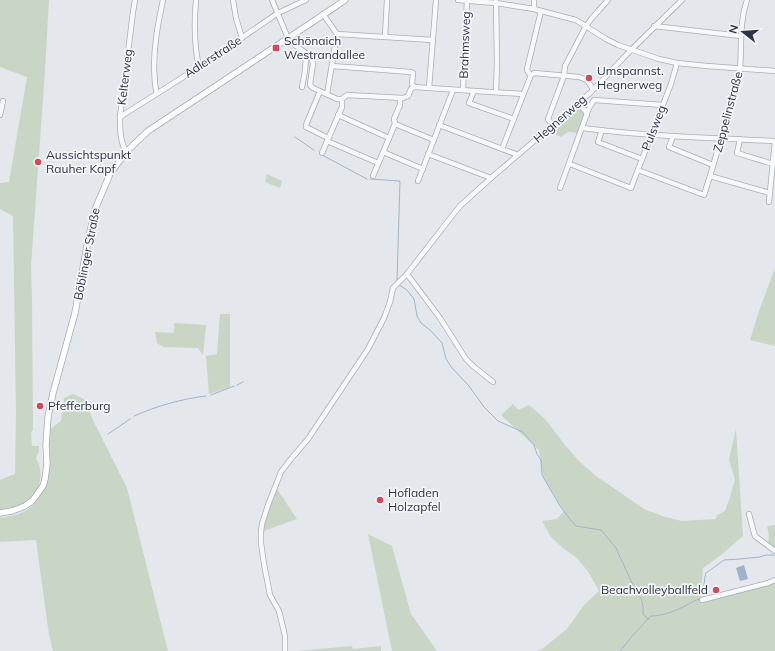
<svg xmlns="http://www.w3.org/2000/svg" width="775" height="651" viewBox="0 0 775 651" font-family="Mulish,sans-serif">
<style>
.green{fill:#c9d6c5}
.water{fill:#9fb4cc}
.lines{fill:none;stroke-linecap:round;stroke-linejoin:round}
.stream{stroke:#9fb4cc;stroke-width:1}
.minor-casing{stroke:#a9aeb7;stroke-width:6}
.major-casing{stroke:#a3abb8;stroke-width:7}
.minor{stroke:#f7f8fa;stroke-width:4.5}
.major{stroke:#fff;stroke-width:5.5}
.poi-dot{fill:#d1495b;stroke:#f4f6f9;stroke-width:1.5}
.labels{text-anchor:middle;stroke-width:3.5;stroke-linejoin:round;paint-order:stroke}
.poi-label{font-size:12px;fill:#2b3445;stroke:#f4f6f9;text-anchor:start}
.street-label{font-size:12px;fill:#2b3445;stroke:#f4f6f9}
</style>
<rect width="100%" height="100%" fill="#e4e7ec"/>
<g class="green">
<path d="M 0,0 L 49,0 L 45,71 L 31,266 L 32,298 L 33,430 L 31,433 L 32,446 L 39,446 L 39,451 L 36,458 C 47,477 37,501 16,508 C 11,509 5,510 0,511 L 0,480 L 15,474 L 16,413 L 13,216 L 0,209 L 0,183 L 9,182 L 27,77 L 0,67 Z"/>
<polygon points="577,108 580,108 584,114 578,133 568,132 561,137 550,132"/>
<polygon points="267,174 282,181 280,188 265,182"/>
<polygon points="775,268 775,346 750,340 759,311"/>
<polygon points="220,314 230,314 230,387 209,394 206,356 217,354"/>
<polygon points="174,323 206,325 203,355 198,348 163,347 157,343 155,332 174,333"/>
<polygon points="73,394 86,400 92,418 127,488 168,651 53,651 49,635 36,540 0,542 0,518 19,514 27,510 33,505 39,493 47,464 47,429 52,428 61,421 64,398"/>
<polygon points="513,404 518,410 529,405 545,419 565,445 579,461 596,476 644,509 665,517 682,521 716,519 717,515 725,511 729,500 735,480 729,459 736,429 743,536 721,555 703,568 700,602 744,591 775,580 775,651 537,651 542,649 567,629 584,605 599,591 589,573 577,558 563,548 551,537 542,521 557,519 564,511 543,476 539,450 501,415"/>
<polygon points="275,486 297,519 261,532"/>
<polygon points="775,525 775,548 768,543 769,536 767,526"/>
<polygon points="368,534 392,546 411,614 437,651 392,651"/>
<polygon points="352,646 353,649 381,646 381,651 297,651"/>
</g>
<polygon class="water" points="744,565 748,579 740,581 736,568"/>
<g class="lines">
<g class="stream">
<polyline points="295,137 314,150"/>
<polyline points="322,155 367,179"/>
<polyline points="370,179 400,181 397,281"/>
<polyline points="399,285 407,290 414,299 416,310 417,316 421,323 431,331 442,343 446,359 452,368 469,386 484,407 498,421 523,432 534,445 537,454 541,460 542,475 560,506 569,518 576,526 601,530 616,548 632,583 640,597"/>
<polyline points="237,385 243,382"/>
<polyline points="211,395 234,386"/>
<path d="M 134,416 C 157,406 181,399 206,396"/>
<polyline points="108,434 117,428 130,419"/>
<polyline points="704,596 703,594 705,576 706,573 724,560 740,559 760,557 766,555 775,555"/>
<polyline points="641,598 643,606 643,614 648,619"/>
<path d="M 620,651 L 634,634 L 651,616 C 663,616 675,611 685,606 C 690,603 695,600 700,599"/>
</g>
<defs>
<g id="minor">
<path d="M 196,0 C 194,22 194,45 199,67"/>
<polyline points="233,0 236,18 242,38"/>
<polyline points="272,0 288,38 296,46 310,56 312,60 313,64 310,84 311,86 313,88 337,99 342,99 347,95 403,98 408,96 411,89 414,87"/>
<polyline points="458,0 496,3 534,9 568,18 576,20 606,39 618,45 659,59 677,63 707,66 775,71"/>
<polyline points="496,0 497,63 496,92"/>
<polyline points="534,0 534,9"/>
<polyline points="323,14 337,34 327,94"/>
<polyline points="654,26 741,36"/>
<polyline points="337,34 433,40"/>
<polyline points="385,37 387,0"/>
<polyline points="332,66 411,72 413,73 412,84 414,87"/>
<polyline points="531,75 528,72 527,69 541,11"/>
<polyline points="302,87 305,71 306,57"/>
<polyline points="414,87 523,94"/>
<polyline points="429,88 436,0"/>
<polyline points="463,90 467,0"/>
<polyline points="320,91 306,125 306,127 328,138"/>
<polyline points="474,91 469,103 514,119"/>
<path d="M 157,93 C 154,85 155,77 154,68 C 154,44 158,24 163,0"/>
<polyline points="578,103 586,112 587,115"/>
<polyline points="0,115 3,101"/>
<polyline points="338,115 389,138"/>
<polyline points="120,117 199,67 278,13 306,0"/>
<polyline points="395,124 434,140"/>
<polyline points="439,125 518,155"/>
<polyline points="552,125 548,119 564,76 565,66 586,26 592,18 608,0"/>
<path d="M 582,128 C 646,136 711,138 775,141"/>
<polyline points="602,130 598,142 642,159"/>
<polyline points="673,136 669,147 713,165"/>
<polyline points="740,139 737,153 773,164"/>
<polyline points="327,141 378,163"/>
<polyline points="502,149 531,75 534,73 579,77 587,80 593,89"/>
<path d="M 126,152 C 120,141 120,130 120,117 L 133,12 L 135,0"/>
<polyline points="383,152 423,169"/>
<polyline points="322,153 342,107 342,99"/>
<polyline points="428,154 491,178"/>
<polyline points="570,164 631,188 659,115 671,84 677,63"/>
<path d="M 638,170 L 704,195 L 710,176 L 737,84 C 738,79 739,74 740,69 C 742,45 739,23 747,0"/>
<polyline points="373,176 395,124 394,119 400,105 400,98"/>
<polyline points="710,176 770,193"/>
<polyline points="418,181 453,90"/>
<polyline points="560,188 589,108 594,100 663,105"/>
<polyline points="769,202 775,141"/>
<polyline points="407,274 440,318 466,359 473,366 493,382"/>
<polyline points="749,514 754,533 755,536 775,551"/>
<polyline points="702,600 768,583 775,580"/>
<polyline points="285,651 285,636 279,611 270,595 264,564 261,543 261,532 262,524 268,505 281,472 290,460 308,439 368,349 384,318 390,302 393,288 407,274 448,221 460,206 491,178 590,93 631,50 682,0"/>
</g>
<polyline id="major" points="0,513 12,511 25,506 33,500 43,486 45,479 47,464 46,445 48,417 53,393 75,313 88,240 96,207 110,174 126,152 148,131 314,21 345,0"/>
</defs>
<use href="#minor" class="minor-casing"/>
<use href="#major" class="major-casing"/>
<use href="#minor" class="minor"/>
<use href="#major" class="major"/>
</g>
<g class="poi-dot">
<rect x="272" y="44" width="8" height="8" rx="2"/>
<circle cx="589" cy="78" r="4"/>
<circle cx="38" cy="162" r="4"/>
<circle cx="40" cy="406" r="4"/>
<circle cx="380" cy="500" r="4"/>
<circle cx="716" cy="590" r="4"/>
</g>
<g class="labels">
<g class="poi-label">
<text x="284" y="45">Schönaich<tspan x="284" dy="14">Westrandallee</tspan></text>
<text x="597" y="75">Umspannst.<tspan x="597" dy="14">Hegnerweg</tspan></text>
<text x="46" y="159">Aussichtspunkt<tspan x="46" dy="14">Rauher Kapf</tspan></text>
<text x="48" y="410">Pfefferburg</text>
<text x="388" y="497">Hofladen<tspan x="388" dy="14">Holzapfel</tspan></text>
<text x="708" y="594" text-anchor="end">Beachvolleyballfeld</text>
</g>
<g class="street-label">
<text transform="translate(465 45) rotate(-88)" y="4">Brahmsweg</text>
<text transform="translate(213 57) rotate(-33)" y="4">Adlerstraße</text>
<text transform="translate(125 77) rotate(-83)" y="4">Kelterweg</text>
<text transform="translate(728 112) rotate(-75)" y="4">Zeppelinstraße</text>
<text transform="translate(560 119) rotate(-41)" y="4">Hegnerweg</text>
<text transform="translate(654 128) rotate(-69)" y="4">Pulsweg</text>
<text transform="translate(87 254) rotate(-79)" y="4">Böblinger Straße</text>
</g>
</g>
<g transform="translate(743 32) rotate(287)" stroke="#f4f6f9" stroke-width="3" paint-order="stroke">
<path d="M0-3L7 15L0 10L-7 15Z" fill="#2b3445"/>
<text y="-6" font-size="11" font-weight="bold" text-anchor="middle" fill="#2b3445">N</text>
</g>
</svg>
